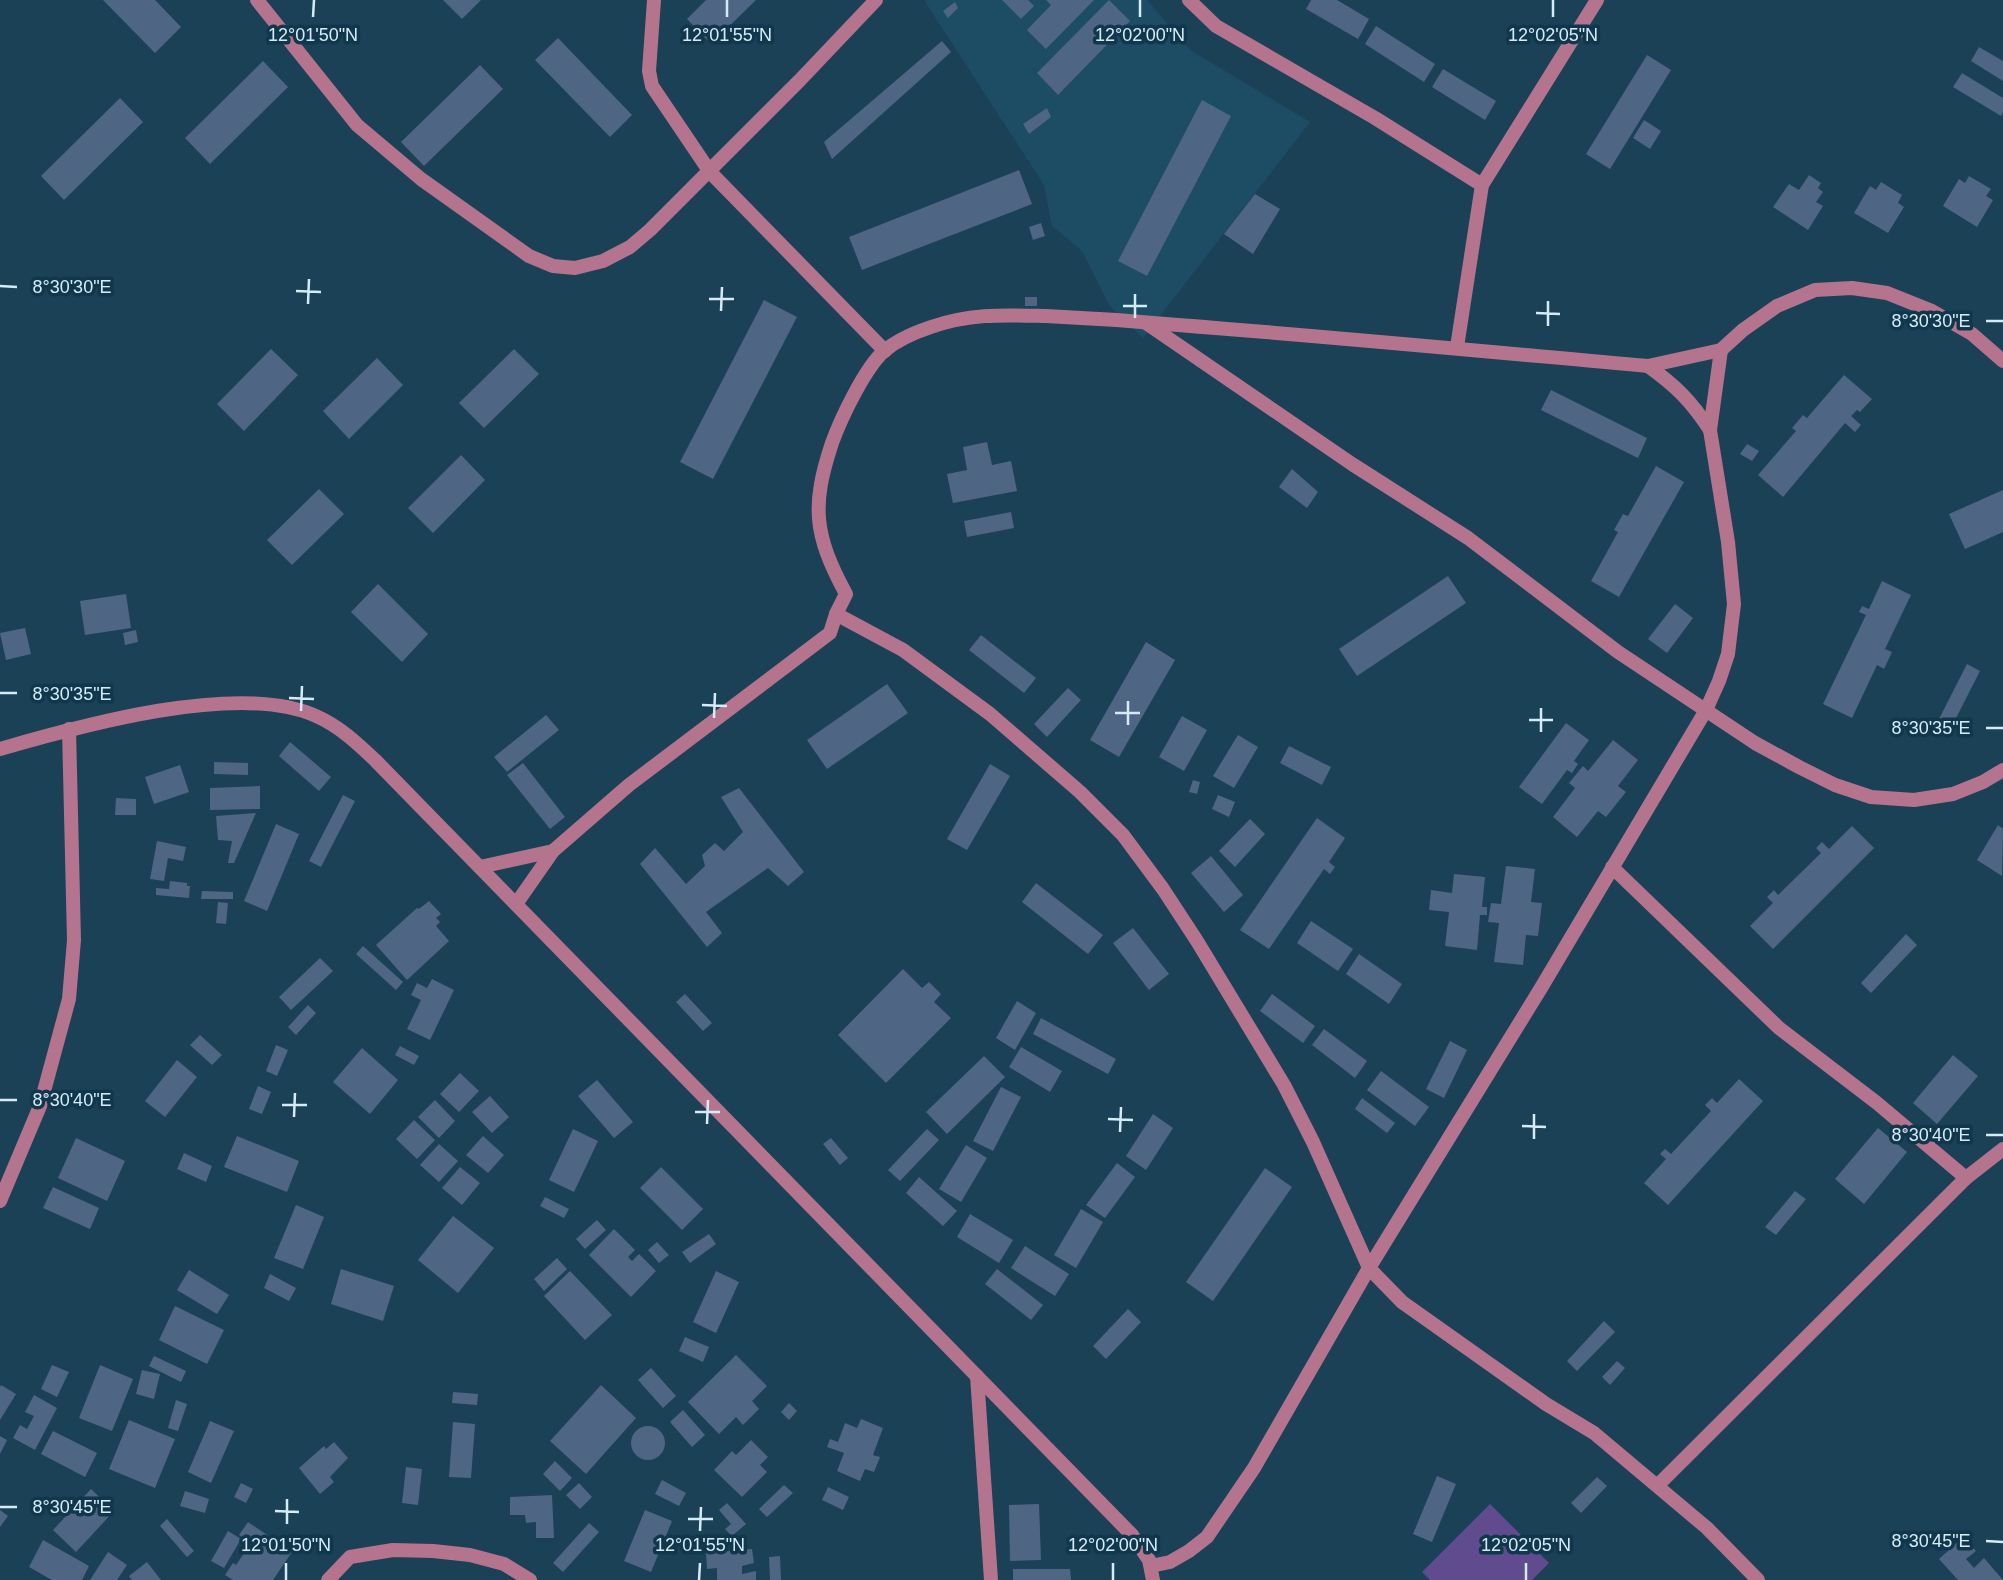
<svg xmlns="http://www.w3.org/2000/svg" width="2003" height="1580" viewBox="0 0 2003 1580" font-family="Arial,sans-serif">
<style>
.built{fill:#1d4c65}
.green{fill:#5f4b8e}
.building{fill:#4e6584}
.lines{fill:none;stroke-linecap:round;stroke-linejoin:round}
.street{stroke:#b5748d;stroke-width:14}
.ticks{fill:none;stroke:#d6ebf8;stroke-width:2.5}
.ticks-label{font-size:18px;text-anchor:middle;fill:#d6ebf8;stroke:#10374b;stroke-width:7;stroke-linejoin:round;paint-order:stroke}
</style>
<rect width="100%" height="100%" fill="#1b4156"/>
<polygon class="built" points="924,0 1147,0 1190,50 1310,122 1143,338 1109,305 1082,251 1052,226 1044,185"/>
<polygon class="green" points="1490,1504 1549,1563 1532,1580 1430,1580 1422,1572"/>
<g class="building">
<polygon points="103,0 155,0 181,27 155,53"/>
<polygon points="443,0 481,0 462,19"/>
<polygon points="706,0 756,0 711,44 687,19"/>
<polygon points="1002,0 1028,0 1034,6 1021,19"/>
<polygon points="1046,0 1094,0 1046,49 1027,30 1051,5"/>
<polygon points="1109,0 1130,21 1058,95 1037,73"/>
<polygon points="1311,0 1337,0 1369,19 1358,39 1306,9"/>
<polygon points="955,2 958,8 948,18 943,11"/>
<polygon points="1376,26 1435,64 1424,82 1365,44"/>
<polygon points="558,38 632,115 610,137 535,60"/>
<polygon points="942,41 951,52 832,159 824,142"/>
<polygon points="1979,47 2003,61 2003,81 1971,61"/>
<polygon points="1647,55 1671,70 1610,169 1586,154"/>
<polygon points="263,61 288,87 210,164 185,138"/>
<polygon points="480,65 503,89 424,166 401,142"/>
<polygon points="1443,69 1496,101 1485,120 1432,87"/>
<polygon points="1962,73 2003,98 2003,112 2001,116 1953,87"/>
<polygon points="120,98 143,122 64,200 41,176"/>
<polygon points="1202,100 1231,116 1147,276 1118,261"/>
<polygon points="1047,108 1051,117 1029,134 1023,124"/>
<polygon points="1644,120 1661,131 1650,149 1633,138"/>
<polygon points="1019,170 1032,204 862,270 849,237"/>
<polygon points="1809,175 1821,183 1818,188 1823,192 1816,202 1823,206 1808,230 1773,207 1789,184 1799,190"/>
<polygon points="1969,176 1991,189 1986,196 1993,200 1977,227 1943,206 1959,179 1965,183"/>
<polygon points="1881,182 1902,195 1898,203 1904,207 1888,233 1854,213 1870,186 1876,190"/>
<polygon points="1255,194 1280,209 1253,254 1224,234"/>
<polygon points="1041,223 1045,236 1033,240 1029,227"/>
<rect x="1025" y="297" width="12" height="9"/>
<polygon points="764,300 797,317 713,479 680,462"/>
<polygon points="271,349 298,375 244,431 217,404"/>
<polygon points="514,349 539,374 484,428 459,403"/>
<polygon points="377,358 403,385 349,439 323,411"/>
<polygon points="1844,375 1872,399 1860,412 1857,410 1851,416 1861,425 1855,432 1845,423 1783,497 1758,475 1796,431 1792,428 1803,415 1807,418"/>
<polygon points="1551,390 1647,438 1638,458 1541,410"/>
<polygon points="987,442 992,465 1011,461 1017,491 953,503 947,474 967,470 963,447"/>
<polygon points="1747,444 1759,451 1752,461 1740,454"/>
<polygon points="461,455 485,480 433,533 408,508"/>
<polygon points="1656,466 1684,482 1619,597 1591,581 1618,532 1614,530 1623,514 1628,516"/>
<polygon points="1292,469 1318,492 1307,508 1279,487"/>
<polygon points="319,489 344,514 292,565 267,540"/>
<polygon points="2003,490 2003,532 1965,549 1949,514"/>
<polygon points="1011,512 1014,528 967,537 964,521"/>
<polygon points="1448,576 1466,603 1357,676 1339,649"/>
<polygon points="1882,581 1911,595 1885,649 1892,652 1884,669 1877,665 1852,718 1823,704 1866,615 1859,612 1862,606 1869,609"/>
<polygon points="378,584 428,634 402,662 351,612"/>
<polygon points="126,594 131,628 85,635 80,601"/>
<polygon points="1675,604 1693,618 1667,653 1648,639"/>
<polygon points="25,628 31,654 6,660 0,633"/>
<polygon points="136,630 138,642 125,645 123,633"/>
<polygon points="981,635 1036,678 1024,693 969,650"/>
<polygon points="1146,642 1175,660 1119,757 1090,740"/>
<polygon points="1967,664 1980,671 1952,726 1939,719"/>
<polygon points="887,684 908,713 827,769 807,740"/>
<polygon points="1068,688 1081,700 1047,737 1034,724"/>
<polygon points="546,715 559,730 507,772 494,757"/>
<polygon points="1182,716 1207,730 1184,771 1159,757"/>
<polygon points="1566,723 1589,740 1574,761 1578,764 1572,773 1567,770 1542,804 1519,787"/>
<polygon points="1238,735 1258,747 1234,788 1213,776"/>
<polygon points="1613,740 1638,760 1618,786 1626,792 1606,817 1598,811 1577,837 1553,817 1575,788 1569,783 1583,766 1588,771"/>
<polygon points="290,742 331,777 319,791 279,756"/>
<polygon points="1289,746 1331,767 1322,785 1280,763"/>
<polygon points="214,762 248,763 248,775 214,774"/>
<polygon points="523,763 565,817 550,829 507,775"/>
<polygon points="990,764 1010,776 967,850 947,839"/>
<polygon points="180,765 189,792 154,804 145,777"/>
<polygon points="1193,780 1200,782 1197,794 1189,792"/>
<polygon points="260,786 260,809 210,810 210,788"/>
<polygon points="739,788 804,872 788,886 768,868 706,912 722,933 707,947 640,864 655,848 686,884 705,866 702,855 715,843 724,851 743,832 721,797"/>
<polygon points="343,795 355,801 321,867 309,861"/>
<polygon points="1218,795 1235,802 1229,817 1212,809"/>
<polygon points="116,798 136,799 136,815 115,815"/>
<polygon points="256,813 234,863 228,863 232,841 218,840 216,816"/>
<polygon points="1317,818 1345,838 1329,862 1335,867 1330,874 1324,869 1269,949 1240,930"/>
<polygon points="1250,819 1265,834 1235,867 1219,851"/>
<polygon points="276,824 299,834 267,911 244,901"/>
<polygon points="1998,825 2003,829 2002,876 1977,860"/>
<polygon points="1852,826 1874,848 1773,949 1750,926 1773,903 1767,897 1774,890 1778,895 1821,853 1816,848 1822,842 1829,849"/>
<polygon points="157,841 186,847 183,861 168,858 164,881 150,879"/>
<polygon points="1211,856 1243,895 1224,912 1191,873"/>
<polygon points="1506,866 1535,869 1531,902 1542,903 1538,936 1526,935 1523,965 1494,962 1499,923 1488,922 1491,903 1501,904"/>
<polygon points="1454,874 1485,877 1482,907 1487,907 1487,915 1480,915 1477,950 1445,946 1449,912 1429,910 1431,890 1452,893"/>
<polygon points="170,881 187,883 187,886 190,886 189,898 156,895 156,888 169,889"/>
<polygon points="1036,883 1103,935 1088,954 1022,902"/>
<polygon points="202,891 233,892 233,899 201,899"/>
<polygon points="429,901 441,914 436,918 440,922 436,926 449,941 407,980 376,945 417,908 419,909"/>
<polygon points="218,902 228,903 226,924 216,923"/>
<polygon points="1311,921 1353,949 1338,971 1297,943"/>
<polygon points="1133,928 1169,974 1149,990 1113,943"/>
<polygon points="1906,934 1917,945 1871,993 1861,983"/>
<polygon points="363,946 403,982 396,990 356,954"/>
<polygon points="1359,954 1402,984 1389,1004 1346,974"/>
<polygon points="320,958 333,971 291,1010 279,997"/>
<polygon points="903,969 922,988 929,982 941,994 934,1002 951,1018 886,1083 838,1035"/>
<polygon points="432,979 454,990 430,1040 407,1029 421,1000 411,995 417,983 427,988"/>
<polygon points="685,994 712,1023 703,1031 676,1002"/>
<polygon points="1272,994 1315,1026 1303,1043 1260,1011"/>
<polygon points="1017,1001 1036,1013 1015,1050 996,1038"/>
<polygon points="308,1005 316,1013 296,1035 288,1027"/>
<polygon points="1041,1018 1116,1059 1108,1074 1033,1034"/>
<polygon points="1324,1029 1367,1061 1355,1078 1312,1045"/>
<polygon points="200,1035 222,1055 212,1065 190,1045"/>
<polygon points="1450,1041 1467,1050 1444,1098 1426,1089"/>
<polygon points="276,1045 288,1050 277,1076 266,1071"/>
<polygon points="400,1046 419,1056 414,1065 395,1055"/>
<polygon points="1021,1047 1062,1071 1050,1092 1009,1067"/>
<polygon points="362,1048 398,1080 370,1114 333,1082"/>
<polygon points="1953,1055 1978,1076 1937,1124 1913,1103"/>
<polygon points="984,1056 1005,1077 947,1134 926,1112"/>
<polygon points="177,1060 197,1077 165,1117 145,1101"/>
<polygon points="1381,1071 1429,1107 1415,1126 1367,1090"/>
<polygon points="460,1073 479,1091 459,1112 440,1094"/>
<polygon points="1739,1079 1763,1101 1668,1205 1644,1183 1666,1159 1660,1154 1665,1149 1671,1154 1711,1111 1705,1105 1712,1098 1717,1103"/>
<polygon points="597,1080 633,1122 614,1138 578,1096"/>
<polygon points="258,1086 271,1092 262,1114 249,1109"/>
<polygon points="1001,1087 1021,1097 993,1151 973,1141"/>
<polygon points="490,1096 509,1117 492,1133 472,1112"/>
<polygon points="1362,1098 1395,1123 1387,1133 1355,1109"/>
<polygon points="435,1100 455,1121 439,1138 418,1117"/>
<polygon points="1153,1114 1173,1128 1146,1170 1126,1156"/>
<polygon points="414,1120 435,1140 417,1159 396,1139"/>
<polygon points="1878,1128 1907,1152 1864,1204 1835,1179"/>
<polygon points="573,1129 598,1141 574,1192 549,1180"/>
<polygon points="927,1129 939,1140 900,1181 888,1170"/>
<polygon points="237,1136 299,1161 287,1192 224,1167"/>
<polygon points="483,1136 504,1155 488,1173 466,1155"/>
<polygon points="76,1138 125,1161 107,1201 58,1178"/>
<polygon points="831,1138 848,1158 840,1165 823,1144"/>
<polygon points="439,1144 458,1161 439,1182 420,1165"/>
<polygon points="966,1145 987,1158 961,1202 939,1189"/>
<polygon points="184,1153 212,1166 206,1182 177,1169"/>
<polygon points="1117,1163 1135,1177 1105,1218 1086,1205"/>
<polygon points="460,1167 480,1183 462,1205 442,1188"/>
<polygon points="661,1167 703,1209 682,1230 640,1188"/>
<polygon points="1265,1168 1292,1187 1213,1301 1186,1282"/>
<polygon points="919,1177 957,1211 943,1226 906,1193"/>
<polygon points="53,1187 99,1208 90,1229 43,1208"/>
<polygon points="1795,1191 1806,1199 1776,1235 1765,1227"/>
<polygon points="545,1197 569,1209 564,1218 540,1206"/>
<polygon points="296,1205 324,1217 303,1269 274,1258"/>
<polygon points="1081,1209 1103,1222 1076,1268 1054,1255"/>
<polygon points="970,1214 1013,1240 999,1263 957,1237"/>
<polygon points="453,1216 494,1248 458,1293 418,1260"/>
<polygon points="597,1220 606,1230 585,1249 576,1239"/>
<polygon points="614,1229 635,1250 628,1257 632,1261 639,1254 656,1271 631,1297 589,1255"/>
<polygon points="709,1234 716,1244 690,1263 682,1252"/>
<polygon points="657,1242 669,1255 659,1263 648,1250"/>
<polygon points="1025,1246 1069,1274 1055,1296 1011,1268"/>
<polygon points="557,1258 567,1269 544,1291 534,1279"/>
<polygon points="341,1269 394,1286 383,1321 331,1304"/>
<polygon points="997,1269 1043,1305 1031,1320 985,1284"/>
<polygon points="189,1270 229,1295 217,1314 177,1290"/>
<polygon points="570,1271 612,1315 585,1340 544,1296"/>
<polygon points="716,1271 739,1282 716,1333 693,1322"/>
<polygon points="270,1274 296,1288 289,1301 264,1288"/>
<polygon points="175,1306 224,1330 207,1364 159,1340"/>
<polygon points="1128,1309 1141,1322 1106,1359 1093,1346"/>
<polygon points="1604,1321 1615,1332 1577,1371 1567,1361"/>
<polygon points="685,1337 709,1347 703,1362 679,1351"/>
<polygon points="736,1355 767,1386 752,1401 759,1409 743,1425 736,1417 719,1434 688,1402"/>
<polygon points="154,1356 186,1371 181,1382 149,1366"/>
<polygon points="1617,1361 1625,1368 1610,1385 1602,1377"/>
<polygon points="52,1365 69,1372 57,1397 41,1389"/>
<polygon points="100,1365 133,1379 112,1431 79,1418"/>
<polygon points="651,1368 676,1396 663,1408 638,1380"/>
<polygon points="142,1370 160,1374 154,1399 136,1394"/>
<polygon points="1,1385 16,1394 0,1420 0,1387"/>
<polygon points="601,1385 636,1418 586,1474 550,1441"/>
<polygon points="453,1392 478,1394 477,1405 452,1403"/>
<polygon points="34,1395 57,1408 35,1450 13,1438 20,1425 27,1429 34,1416 25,1412"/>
<polygon points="176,1400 187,1404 178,1431 168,1428"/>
<polygon points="789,1403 797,1411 789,1420 781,1412"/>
<polygon points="683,1410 705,1435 692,1447 670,1422"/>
<polygon points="861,1419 883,1428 873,1455 880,1457 874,1472 865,1469 860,1481 837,1471 844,1453 827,1447 830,1439 838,1442 845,1423 857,1428"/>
<polygon points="129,1420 175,1439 155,1488 109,1469"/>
<polygon points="210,1421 234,1431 211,1483 188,1472"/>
<polygon points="453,1422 475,1424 471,1478 449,1477"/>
<circle cx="648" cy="1443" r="17"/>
<polygon points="53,1431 97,1453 85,1477 41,1454"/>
<polygon points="0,1436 7,1440 0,1454"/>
<polygon points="751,1440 768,1457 760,1465 767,1472 742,1497 714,1470 732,1451 736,1455"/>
<polygon points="334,1442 348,1458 330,1477 334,1482 320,1494 299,1468 324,1446 326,1449"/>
<polygon points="555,1461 572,1478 560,1491 543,1474"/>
<polygon points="406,1467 422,1469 418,1505 402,1503"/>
<polygon points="1437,1476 1456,1484 1432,1542 1413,1534"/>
<polygon points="1597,1477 1607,1486 1581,1513 1571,1503"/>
<polygon points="662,1480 686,1493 679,1506 655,1494"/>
<polygon points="241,1483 253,1489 246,1503 234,1497"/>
<polygon points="579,1483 592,1497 580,1509 566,1495"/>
<polygon points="784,1485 793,1493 767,1517 759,1509"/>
<polygon points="828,1487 849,1497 843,1510 822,1500"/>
<polygon points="91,1489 114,1511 76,1552 53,1530"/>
<polygon points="185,1491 209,1499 205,1513 180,1506"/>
<polygon points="552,1495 554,1538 536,1538 536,1522 526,1523 525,1515 510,1515 510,1497"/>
<polygon points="727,1503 746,1524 732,1536 725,1529 731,1524 719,1510"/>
<polygon points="1039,1504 1041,1560 1010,1561 1009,1505"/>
<polygon points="0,1510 8,1516 0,1527"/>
<polygon points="645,1510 672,1521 651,1572 624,1561"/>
<polygon points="167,1519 194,1551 187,1557 160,1526"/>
<polygon points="248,1522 292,1552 273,1580 233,1580 225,1575 233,1563 236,1565 251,1543 239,1535"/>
<polygon points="589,1523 599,1532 563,1572 553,1563"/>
<polygon points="228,1531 241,1539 224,1568 211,1561"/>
<polygon points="1963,1537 1976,1551 1966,1559 1974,1568 1984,1558 2003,1580 1958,1580 1939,1559"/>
<polygon points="43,1540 89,1566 82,1580 52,1580 29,1567"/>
<polygon points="752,1549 754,1563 742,1566 742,1574 756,1571 756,1580 717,1580 717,1568 707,1569 706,1553"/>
<polygon points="108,1552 127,1565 117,1580 90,1580"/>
<polygon points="780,1556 781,1580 770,1580 769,1557"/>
<polygon points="147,1562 161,1580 132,1580 129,1576"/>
<polygon points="1013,1569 1070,1569 1071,1580 1013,1580"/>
</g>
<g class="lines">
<g class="street">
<polyline points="257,0 357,125 421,179 529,256 553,266 575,268 603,261 630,247 650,230 800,80 876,0"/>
<polyline points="654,0 649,71 652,86 710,172 885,351"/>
<polyline points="1189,0 1216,26 1375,118 1482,185"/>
<polyline points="1146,323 1352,464 1468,538 1618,652 1755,743 1799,767 1835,785 1871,797 1914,800 1953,794 1983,782 2003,770"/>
<polyline points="1457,347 1482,185 1597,0"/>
<polyline points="1648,366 1721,350 1743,330 1777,306 1815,290 1852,288 1887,293 1932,311 1972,334 2003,361"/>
<path d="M 1710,430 C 1691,401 1676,386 1648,366 C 1492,352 1335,337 1178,325 C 1134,321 1090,318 1046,316 C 1005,315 971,313 931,327 C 916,332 896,341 884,351 C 865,368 841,418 832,443 C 811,506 814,535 846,594 L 836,614 L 903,650 L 990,714 L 1080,792 L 1123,835 L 1163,889 L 1197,941 L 1284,1085 L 1313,1142 L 1369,1268 L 1402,1302 L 1546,1404 L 1594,1433 L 1707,1528 L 1758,1580"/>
<path d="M 0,749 C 79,726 239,681 316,716 C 339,726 357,743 375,760 L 1132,1535 L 1149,1560 L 1153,1580"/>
<polyline points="480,867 553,851"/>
<polyline points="1612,867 1779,1028 1877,1103 1966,1178"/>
<polyline points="516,904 553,851 629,785 830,633 836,614"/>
<polyline points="0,1201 40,1106 69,999 74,940 69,729"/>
<polyline points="977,1376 991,1580"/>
<polyline points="1658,1485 1966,1178 2003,1149"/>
<polyline points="1151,1566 1170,1562 1189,1551 1207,1537 1254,1468 1369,1268 1541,988 1706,710 1719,681 1728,654 1734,604 1728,542 1710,430 1721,350"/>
<polyline points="328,1580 350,1557 393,1550 433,1551 470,1555 504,1564 530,1580"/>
</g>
</g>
<path class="ticks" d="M 313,17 L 314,0M 727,17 L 727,0M 1140,17 L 1140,0M 1553,17 L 1553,0M 0,286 L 17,287M 296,291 L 321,292M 709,299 L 734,299M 308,304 L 309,279M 1123,306 L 1147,306M 721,311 L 722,287M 1536,313 L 1560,314M 1135,318 L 1135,294M 1986,321 L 2003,321M 1548,326 L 1548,301M 0,693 L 17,693M 289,698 L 314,699M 702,705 L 727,706M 301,711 L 302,686M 1115,713 L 1140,713M 714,718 L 715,693M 1529,720 L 1553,720M 1128,725 L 1128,701M 1986,728 L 2003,728M 1541,732 L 1541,708M 0,1100 L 17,1100M 282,1105 L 307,1105M 695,1112 L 720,1112M 294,1117 L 295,1093M 1108,1119 L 1133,1120M 707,1124 L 708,1100M 1522,1126 L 1546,1127M 1120,1132 L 1121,1107M 1986,1135 L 2003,1135M 1534,1139 L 1534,1114M 0,1507 L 17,1507M 275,1511 L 299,1512M 688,1519 L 713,1519M 287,1524 L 287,1499M 700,1531 L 701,1507M 1986,1541 L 2003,1542M 286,1580 L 286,1563M 699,1580 L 700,1563M 1113,1580 L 1113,1563M 1526,1580 L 1526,1563"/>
<g class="ticks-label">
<text x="313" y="41">12°01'50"N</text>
<text x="727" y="41">12°01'55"N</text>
<text x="1140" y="41">12°02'00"N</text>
<text x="1553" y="41">12°02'05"N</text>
<text x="72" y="293">8°30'30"E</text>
<text x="1931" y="327">8°30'30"E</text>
<text x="72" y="700">8°30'35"E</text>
<text x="1931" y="734">8°30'35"E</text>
<text x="72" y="1106">8°30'40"E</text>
<text x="1931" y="1141">8°30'40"E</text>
<text x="72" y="1513">8°30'45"E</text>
<text x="1931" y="1547">8°30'45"E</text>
<text x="286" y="1551">12°01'50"N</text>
<text x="700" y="1551">12°01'55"N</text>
<text x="1113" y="1551">12°02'00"N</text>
<text x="1526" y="1551">12°02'05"N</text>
</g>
</svg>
